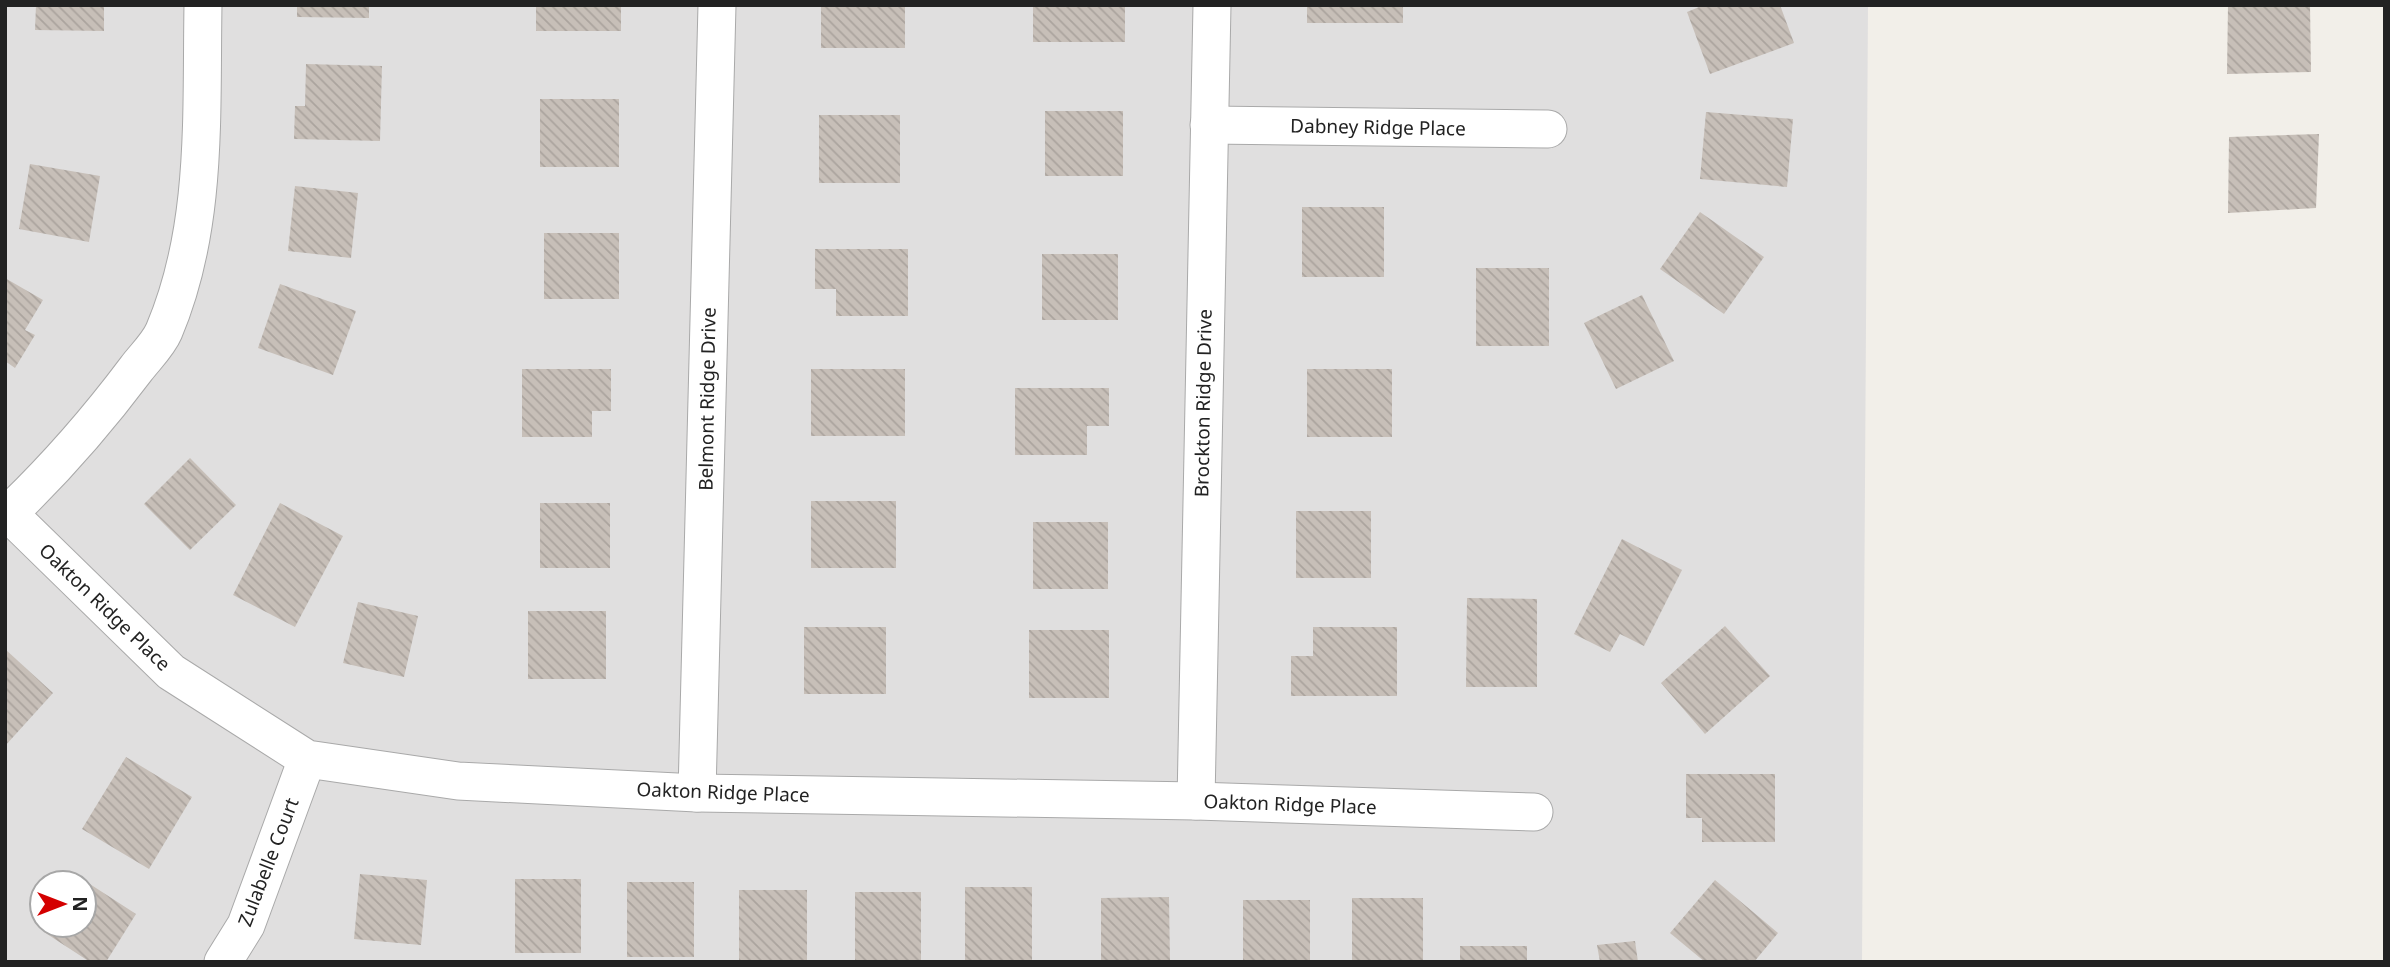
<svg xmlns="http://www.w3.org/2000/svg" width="2390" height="967" viewBox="0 0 2390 967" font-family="'Noto Sans',sans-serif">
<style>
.residential{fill:#e0dfdf;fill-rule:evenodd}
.building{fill:url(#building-back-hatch)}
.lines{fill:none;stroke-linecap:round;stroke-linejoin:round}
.street-casing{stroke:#a9a9a9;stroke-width:39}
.street{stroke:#fff;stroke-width:37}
.labels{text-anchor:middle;stroke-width:5;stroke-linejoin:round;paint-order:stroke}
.street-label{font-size:19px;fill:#222;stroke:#fff}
</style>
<defs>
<pattern id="building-back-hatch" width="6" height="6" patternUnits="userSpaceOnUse" patternTransform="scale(1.75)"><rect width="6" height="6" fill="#c7bfb8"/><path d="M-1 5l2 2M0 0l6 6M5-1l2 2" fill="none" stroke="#aba49e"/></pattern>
</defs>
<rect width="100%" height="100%" fill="#f2efe9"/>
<path class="residential" d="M 5,5 L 1868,5 L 1862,962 L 5,962 ZM 42,883 L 84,883 L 84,925 L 42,925 Z"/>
<g class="building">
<polygon points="36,5 104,5 104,31 35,30"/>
<polygon points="297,5 369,5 369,18 297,17"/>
<rect x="536" y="5" width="85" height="26"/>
<rect x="821" y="5" width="84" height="43"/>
<rect x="1033" y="5" width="92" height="37"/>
<rect x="1307" y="5" width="96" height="18"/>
<polygon points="1704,5 1780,5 1794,43 1710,74 1687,12"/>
<polygon points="2228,5 2310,5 2311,72 2227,74"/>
<polygon points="306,64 382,66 380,141 294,139 295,106 305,106"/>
<rect x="540" y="99" width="79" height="68"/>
<rect x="1045" y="111" width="78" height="65"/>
<polygon points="1706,112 1793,119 1787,187 1700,179"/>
<rect x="819" y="115" width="81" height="68"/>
<polygon points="2319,134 2316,208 2228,213 2229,137"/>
<polygon points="30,164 100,176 89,242 19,229"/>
<polygon points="295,186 358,193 351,258 288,251"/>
<rect x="1302" y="207" width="82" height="70"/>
<polygon points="1700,212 1764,257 1724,314 1660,269"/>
<rect x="544" y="233" width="75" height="66"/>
<polygon points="815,249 908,249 908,316 836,316 836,289 815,289"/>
<rect x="1042" y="254" width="76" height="66"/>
<rect x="1476" y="268" width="73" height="78"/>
<polygon points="5,278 43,300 25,330 35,335 15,368 5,361"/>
<polygon points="280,284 356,311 333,375 258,348"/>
<polygon points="1642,295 1674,361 1616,389 1584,323"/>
<polygon points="522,369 611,369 611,411 592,411 592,437 522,437"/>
<rect x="811" y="369" width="94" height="67"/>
<rect x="1307" y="369" width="85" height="68"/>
<polygon points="1015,388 1109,388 1109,426 1087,426 1087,455 1015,455"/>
<polygon points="190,458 236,505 190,550 144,504"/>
<rect x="811" y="501" width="85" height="67"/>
<polygon points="280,503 343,536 295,627 233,595"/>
<rect x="540" y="503" width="70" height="65"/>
<rect x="1296" y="511" width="75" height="67"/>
<rect x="1033" y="522" width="75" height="67"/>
<polygon points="1622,539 1682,570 1644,646 1620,634 1610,652 1574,634"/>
<polygon points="1467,598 1537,599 1537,687 1466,687"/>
<polygon points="358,602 418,616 404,677 343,663"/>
<rect x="528" y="611" width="78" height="68"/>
<polygon points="1725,626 1770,676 1705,734 1661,683"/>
<rect x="804" y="627" width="82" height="67"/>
<polygon points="1313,627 1397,627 1397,696 1291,696 1291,656 1313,656"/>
<rect x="1029" y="630" width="80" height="68"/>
<polygon points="5,649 53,693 5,746"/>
<polygon points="126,757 192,797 149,869 82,829"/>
<polygon points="1686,774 1775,774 1775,842 1702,842 1702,818 1686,818"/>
<polygon points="360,874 427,880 421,945 354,939"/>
<polygon points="79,877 136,914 106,962 90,962 44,932 48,925 84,925 84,883 75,883"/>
<rect x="515" y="879" width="66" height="74"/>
<polygon points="1715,880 1778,933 1754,962 1705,962 1670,933"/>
<rect x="627" y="882" width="67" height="75"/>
<rect x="965" y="887" width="67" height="75"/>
<rect x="739" y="890" width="68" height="72"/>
<rect x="855" y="892" width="66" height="70"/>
<polygon points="1169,897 1170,962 1101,962 1101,898"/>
<rect x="1352" y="898" width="71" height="64"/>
<rect x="1243" y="900" width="67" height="62"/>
<polygon points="1635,941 1638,962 1600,962 1597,945"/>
<rect x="1460" y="946" width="67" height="16"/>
</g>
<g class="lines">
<defs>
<g id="street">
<polyline points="1209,125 1548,129"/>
<polyline points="5,510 171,672 307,759 458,781 697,793 1196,801 1534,812"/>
<path d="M 9,513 C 55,469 97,421 136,369 C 145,357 158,345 164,331 C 208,227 201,116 203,5"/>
<polyline points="697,793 717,5"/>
<polyline points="1196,801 1212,5"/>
<polyline points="223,962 246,925 307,759"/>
</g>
</defs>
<use href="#street" class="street-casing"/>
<use href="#street" class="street"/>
</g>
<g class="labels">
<g class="street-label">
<text transform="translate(1378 127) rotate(1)" y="7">Dabney Ridge Place</text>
<text transform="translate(707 399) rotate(-89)" y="7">Belmont Ridge Drive</text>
<text transform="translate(1203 403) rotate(-89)" y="7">Brockton Ridge Drive</text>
<text transform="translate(105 607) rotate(44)" y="7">Oakton Ridge Place</text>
<text transform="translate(723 792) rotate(2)" y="7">Oakton Ridge Place</text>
<text transform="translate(1290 804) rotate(2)" y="7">Oakton Ridge Place</text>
<text transform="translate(268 862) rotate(-69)" y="7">Zulabelle Court</text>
</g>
</g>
<rect width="2390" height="967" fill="none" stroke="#222222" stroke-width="14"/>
<g transform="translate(63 904) rotate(90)"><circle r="33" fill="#ffffff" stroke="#a7a7a7" stroke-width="2"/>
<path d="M0-5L12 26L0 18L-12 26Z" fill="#d40000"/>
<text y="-10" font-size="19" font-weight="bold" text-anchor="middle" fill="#222222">N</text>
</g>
</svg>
